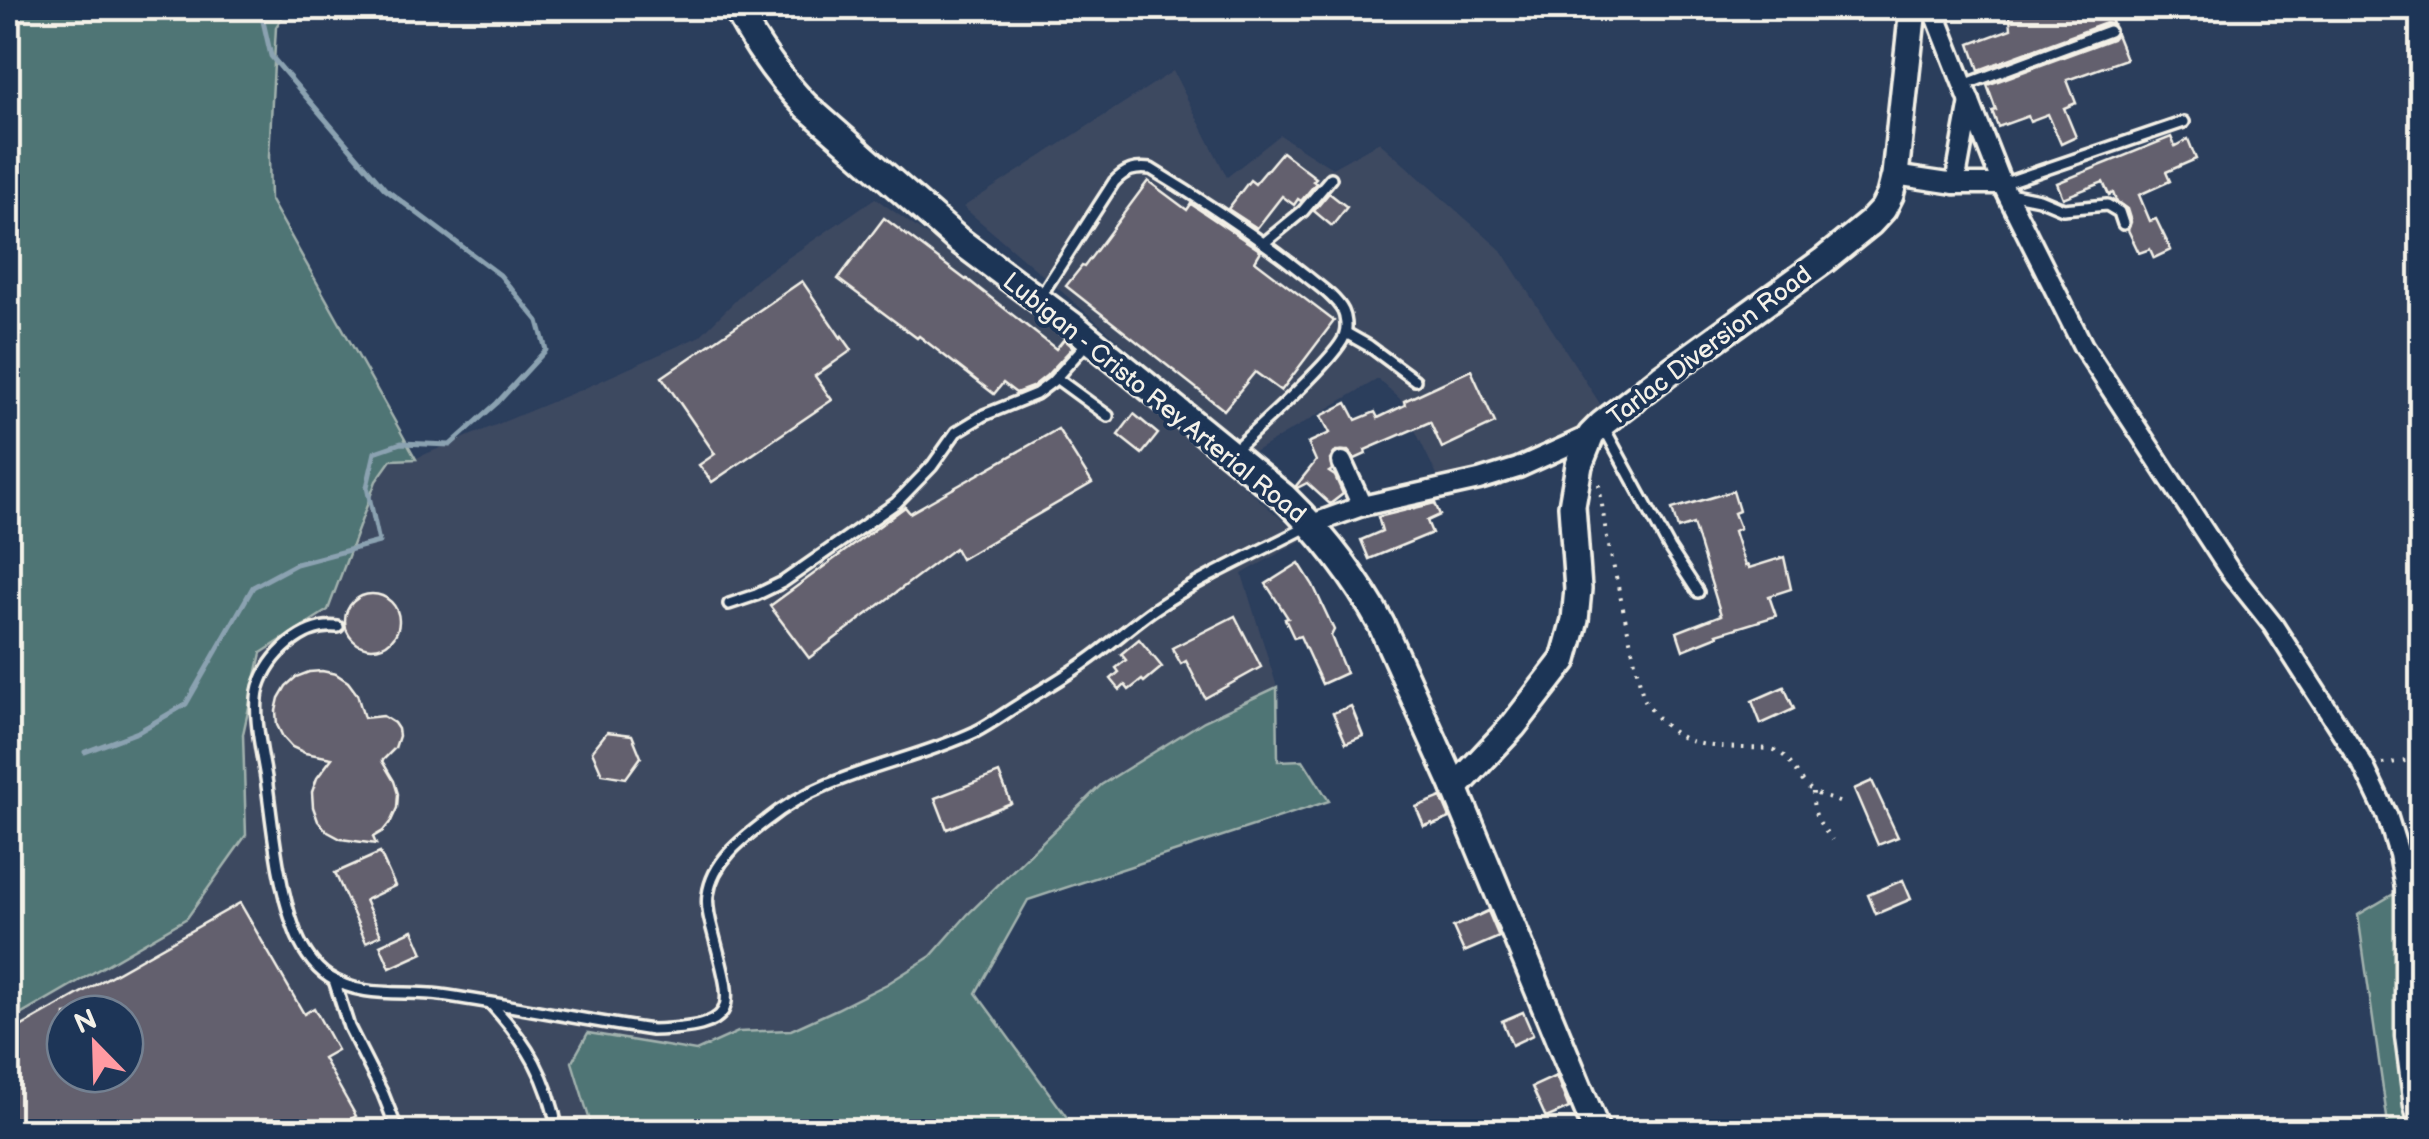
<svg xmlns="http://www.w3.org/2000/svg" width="2429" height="1139" viewBox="0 0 2429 1139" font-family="'Balsamiq Sans',sans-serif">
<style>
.built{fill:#3c4861;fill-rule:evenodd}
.green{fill:#507475;stroke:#a2b2ae;stroke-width:2.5}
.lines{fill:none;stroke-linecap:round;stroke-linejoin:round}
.stream{stroke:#8ba2b1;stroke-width:5}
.building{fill:#63606e;stroke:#f4f1e8;stroke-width:2.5;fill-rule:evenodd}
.lane-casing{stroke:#f4f1e8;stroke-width:16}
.street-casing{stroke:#f4f1e8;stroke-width:25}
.secondary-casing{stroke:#f4f1e8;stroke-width:32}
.path{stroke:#f4f1e8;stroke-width:4;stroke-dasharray:2.5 8;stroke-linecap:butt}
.lane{stroke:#1d3557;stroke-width:9}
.street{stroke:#1d3557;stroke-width:18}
.secondary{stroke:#1d3557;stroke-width:25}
.labels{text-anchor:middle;stroke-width:8;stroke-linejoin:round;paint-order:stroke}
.street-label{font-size:25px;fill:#f4f1e8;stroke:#1d3557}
</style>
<rect width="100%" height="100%" fill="#2b3e5c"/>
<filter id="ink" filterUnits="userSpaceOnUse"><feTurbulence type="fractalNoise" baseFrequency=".01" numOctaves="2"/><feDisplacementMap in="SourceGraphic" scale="20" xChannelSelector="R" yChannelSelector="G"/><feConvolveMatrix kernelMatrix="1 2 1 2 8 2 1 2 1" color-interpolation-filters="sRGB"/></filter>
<g filter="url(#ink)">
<g class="built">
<polygon points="1173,71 1227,177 1280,135 1332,168 1379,142 1501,250 1604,410 1590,421 1530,456 1476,475 1440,482 1400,399 1378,379 1251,454 963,207"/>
<path d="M 875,198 L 996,284 L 1187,436 L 1304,539 L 1242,574 L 1277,687 L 1204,721 L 1101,785 L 968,914 L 931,956 L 887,984 L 837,1009 L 791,1030 L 738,1032 L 696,1051 L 588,1033 L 575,1075 L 590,1121 L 589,1131 L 8,1131 L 8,1022 L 187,918 L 246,835 L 243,734 L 261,653 L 328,610 L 376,480 L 391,460 L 416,458 L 585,388 L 700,336 L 757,279 ZM 65,1014 L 125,1014 L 125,1074 L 65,1074 Z"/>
</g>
<g class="green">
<polygon points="8,8 325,8 321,17 286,11 276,27 269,156 270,199 416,459 391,460 376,481 328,610 261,653 243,734 246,835 187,918 8,1022"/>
<polygon points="1277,687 1278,761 1303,760 1329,801 1028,900 976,993 1071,1123 1081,1131 589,1131 590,1121 572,1062 588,1033 696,1051 738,1032 791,1030 837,1009 887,984 931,956 968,914 1101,785 1204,721"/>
<polygon points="2421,878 2421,1131 2389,1131 2358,915"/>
</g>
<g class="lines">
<polyline class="stream" points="85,752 138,732 186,704 253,587 296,564 379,542 367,487 375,452 401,443 450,445 497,403 546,350 538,321 500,275 385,189 271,56 260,8"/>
</g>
<g class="building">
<polygon points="2009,8 2107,8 2113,24 2106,23 1979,70 1970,44 2011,29"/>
<polygon points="2116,34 2126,59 2067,80 2076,103 2064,108 2076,137 2061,144 2048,114 2030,121 2028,116 1998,127 1992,111 1996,110 1987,85 2112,39"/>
<polygon points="2171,137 2175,146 2188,139 2196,159 2166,172 2170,181 2139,195 2150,221 2156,219 2171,250 2154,258 2150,249 2139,253 2128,230 2131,222 2127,209 2116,201 2113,193 2109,195 2103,182 2063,198 2057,183"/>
<polygon points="1282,152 1316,178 1313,181 1316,183 1301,201 1298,199 1294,205 1282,196 1257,228 1228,209 1250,180 1255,184"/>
<polygon points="1148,181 1187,210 1191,204 1261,251 1255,261 1334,321 1281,391 1255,372 1224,410 1066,286 1082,266 1084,267"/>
<polygon points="1329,193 1347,207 1332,226 1314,211"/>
<polygon points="884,218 966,280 967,279 1056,349 1064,339 1073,347 1046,376 1032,387 1016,393 1003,383 994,394 919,336 917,338 838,279"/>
<polygon points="802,281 841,338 842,336 852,350 815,376 832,400 712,482 699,465 715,454 662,377"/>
<polygon points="1471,370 1495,423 1442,448 1430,422 1365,450 1366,454 1355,459 1348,451 1336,451 1330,460 1332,470 1329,472 1335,476 1343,494 1330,504 1307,483 1297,488 1296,486 1316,461 1308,443 1330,433 1321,416 1347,403 1356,420 1375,412 1378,418 1405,405 1404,401"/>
<polygon points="1134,414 1158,434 1142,454 1118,435"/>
<polygon points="1058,429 1092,483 961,559 955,548 809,658 770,606 905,507 910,513"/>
<polygon points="1733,491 1739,511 1734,513 1740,528 1734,531 1745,566 1748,565 1749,568 1784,557 1791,589 1769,596 1776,616 1717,634 1718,636 1683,650 1677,632 1721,615 1693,524 1678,529 1672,509"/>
<polygon points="1435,503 1440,515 1427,521 1432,533 1369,559 1361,540 1382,531 1378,517"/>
<polygon points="1299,563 1313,585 1334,630 1331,636 1346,673 1322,684 1300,636 1294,638 1285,619 1288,618 1266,584"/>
<circle cx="372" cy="621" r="27"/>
<polygon points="1235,616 1261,667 1205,698 1186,661 1181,664 1172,648"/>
<polygon points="1139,639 1162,667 1144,682 1142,680 1129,690 1125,685 1120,690 1111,679 1119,672 1116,668 1126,660 1121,654"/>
<polygon points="322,671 336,674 348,682 357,694 364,718 383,716 394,723 398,729 399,736 395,748 382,761 394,781 398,794 397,808 391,821 383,831 373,837 376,844 341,839 328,832 318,821 313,807 312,792 317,778 332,758 305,753 292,747 283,737 277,725 276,711 279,698 286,686 296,677 309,672"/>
<polygon points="1784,687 1794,709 1761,724 1752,701"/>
<polygon points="1351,706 1363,736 1346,743 1333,713"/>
<polygon points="607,732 632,735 641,757 626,778 602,774 592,751"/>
<polygon points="999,773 1011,803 947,829 935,798"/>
<polygon points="1872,781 1898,837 1878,845 1854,789"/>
<polygon points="1441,797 1450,818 1433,825 1432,823 1424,826 1416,807"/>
<polygon points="380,853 395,886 365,900 381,935 366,942 335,873"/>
<polygon points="1903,880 1911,899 1876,914 1868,895"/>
<path d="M 240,903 L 304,1014 L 314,1008 L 337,1050 L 323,1058 L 356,1116 L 329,1132 L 8,1132 L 8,1034 ZM 65,1014 L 125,1014 L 125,1074 L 65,1074 Z"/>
<polygon points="1488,911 1499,937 1464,952 1453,927"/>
<polygon points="413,930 423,953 390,968 380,945"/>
<polygon points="1523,1012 1533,1035 1512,1045 1502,1021"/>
<polygon points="1556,1076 1569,1108 1546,1118 1532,1087"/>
</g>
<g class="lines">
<defs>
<g id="lane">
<polyline points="1964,85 2109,31"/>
<polyline points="2002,184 2184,122"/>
<polyline points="2009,193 2039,199 2063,209 2107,205 2119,212 2123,224"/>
<polyline points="1264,243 1303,211 1331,178"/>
<path d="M 1040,297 L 1114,182 C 1125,170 1135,167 1151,169 C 1204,201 1255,235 1304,274 C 1317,285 1335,296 1343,311 C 1346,317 1347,328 1345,334 C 1341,355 1253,432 1233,451"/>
<polyline points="1346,333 1369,346 1415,380"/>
<polyline points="1056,378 1108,416"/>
<polyline points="1603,426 1670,549 1698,592"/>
<polyline points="729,604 756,595 783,582 896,503 932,466 956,432 984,415 1036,394 1052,382 1088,342"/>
<path d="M 338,627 C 303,623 269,655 259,687 C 252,713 262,752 266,778 C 273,828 277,881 294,928 C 300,946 313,967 329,977 C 362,999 403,990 441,995 C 511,1005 581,1020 652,1030 C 743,1027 733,1009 713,932 C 710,921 706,907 708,895 C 712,862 742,839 767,820 C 826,772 907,764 975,732 C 991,724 1005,713 1020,704 C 1041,690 1063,678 1084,663 C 1109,646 1131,625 1156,608 C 1204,576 1259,552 1309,526"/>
<polyline points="334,980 349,1027 383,1094 398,1132"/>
<path d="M 491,1004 C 528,1044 548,1078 558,1132"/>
</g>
<g id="street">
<polyline points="1933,8 2002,184 2083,346 2230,571 2273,625 2363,765 2387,815 2399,854 2405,888 2405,1036 2414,1106 2421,1132"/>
<polyline points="1895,175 1955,184 2002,184"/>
<polyline points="1955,184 1970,101"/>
<polyline points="1342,462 1362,506"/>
<polyline points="1312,524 1362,506 1479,480 1518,468 1591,435"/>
</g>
<g id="secondary">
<path d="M 736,8 C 755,44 778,77 806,106 L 957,239 L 1072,325 L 1284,497 C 1322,534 1356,578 1381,624 L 1455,788 L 1597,1132"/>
<polyline points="1455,788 1513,726 1564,660 1575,620 1578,589 1572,506 1579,465 1591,435 1602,424 1661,378 1823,261 1870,223 1883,209 1890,195 1895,175 1913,8"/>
</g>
</defs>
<use href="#lane" class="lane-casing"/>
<use href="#street" class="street-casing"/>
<use href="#secondary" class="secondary-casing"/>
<g class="path">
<path d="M 1599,484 L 1606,533 L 1643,697 C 1676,754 1714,746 1772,749 C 1792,755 1797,781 1814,792 C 1824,799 1836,799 1846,806"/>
<polyline points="2382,764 2422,759"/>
<path d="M 1813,792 C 1812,815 1819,822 1832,840"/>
</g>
<use href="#lane" class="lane"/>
<use href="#street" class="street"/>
<use href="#secondary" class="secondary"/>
</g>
</g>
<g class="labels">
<g class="street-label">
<text transform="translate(1709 345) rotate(-37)" y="9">Tarlac Diversion Road</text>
<text transform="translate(1155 397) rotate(39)" y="9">Lubigan - Cristo Rey Arterial Road</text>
</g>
</g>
<rect width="2429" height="1139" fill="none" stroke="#1d3557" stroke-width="40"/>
<rect x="20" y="20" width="2389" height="1099" fill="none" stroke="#f4f1e8" stroke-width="4" filter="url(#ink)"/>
<g transform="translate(95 1044) rotate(337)"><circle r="48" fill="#1d3557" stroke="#738091" stroke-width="2.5"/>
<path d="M0-8L18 38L0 25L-18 38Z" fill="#ff9aa2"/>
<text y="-15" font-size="28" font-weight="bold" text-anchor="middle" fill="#f4f1e8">N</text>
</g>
</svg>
